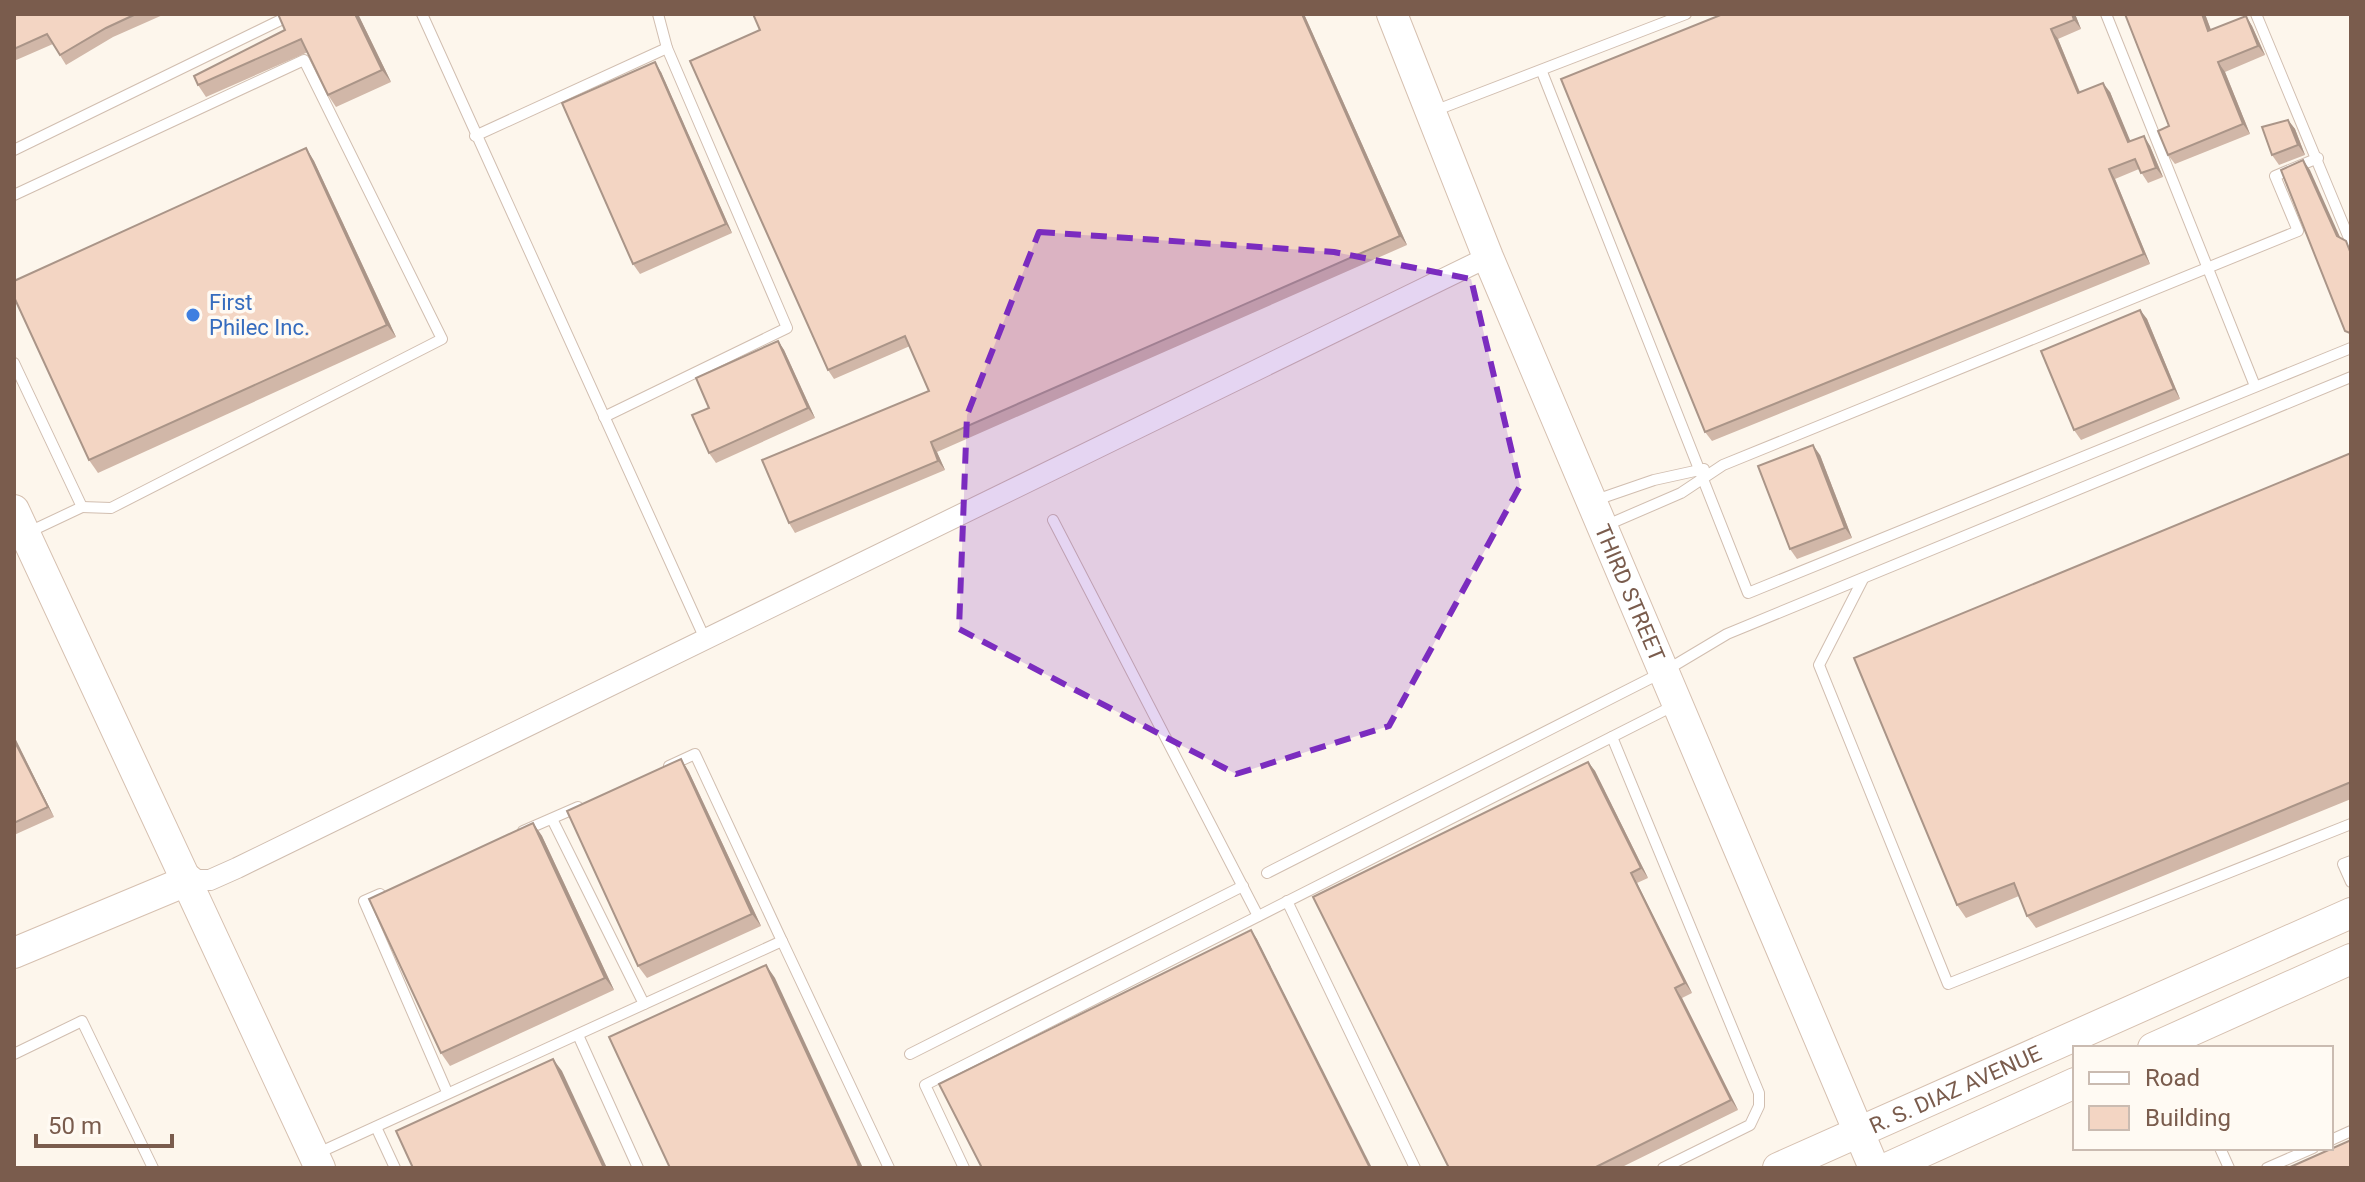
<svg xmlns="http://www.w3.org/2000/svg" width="2365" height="1182" viewBox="0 0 2365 1182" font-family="Roboto,sans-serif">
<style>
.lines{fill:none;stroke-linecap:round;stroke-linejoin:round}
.lane-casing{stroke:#d1beb0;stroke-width:12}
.street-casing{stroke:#d1beb0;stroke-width:22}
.secondary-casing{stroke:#d6c0b0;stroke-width:32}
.lane{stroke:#fff;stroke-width:10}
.street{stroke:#fff;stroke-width:20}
.secondary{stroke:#fff;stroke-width:30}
.wall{fill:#d1b7a8}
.shaded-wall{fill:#aa9588}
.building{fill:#f3d5c3;stroke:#aa9588;stroke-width:2}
.marked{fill:#7b2cbf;fill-opacity:0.2;stroke:#7b2cbf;stroke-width:6;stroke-dasharray:16 10;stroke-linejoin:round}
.shop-dot{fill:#3f7fe0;stroke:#fffaf3;stroke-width:3}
.labels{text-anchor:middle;stroke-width:7;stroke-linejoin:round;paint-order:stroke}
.shop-label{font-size:22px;fill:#366cbe;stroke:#fffaf3;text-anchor:start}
.street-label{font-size:22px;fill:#7a5c4d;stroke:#fffaf3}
</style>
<rect width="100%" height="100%" fill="#fdf6ec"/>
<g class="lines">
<defs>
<g id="lane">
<polyline points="422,14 705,639"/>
<polyline points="2106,14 2255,386"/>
<polyline points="2256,14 2351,243"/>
<polyline points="1542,72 1748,593 2351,348"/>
<polyline points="1434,111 1686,14"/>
<polyline points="475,136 667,48"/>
<polyline points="14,150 293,14"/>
<polyline points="14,195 304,60 442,339 111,508 82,507"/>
<polyline points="14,363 82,507 29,532"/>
<polyline points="604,417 787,328 667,48 658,14"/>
<polyline points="1593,501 1654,480 1704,469"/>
<polyline points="1053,520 1258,916"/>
<polyline points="1607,525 1681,493 1723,465 2298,231 2275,176 2318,158"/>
<polyline points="1863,579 1819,665 1948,984 2351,824"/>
<polyline points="1612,737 1759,1093 1759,1106 1750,1125 1663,1168"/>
<polyline points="669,766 695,754 782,941"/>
<polyline points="552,819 644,1004"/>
<polyline points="523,831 578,807"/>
<polyline points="2351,861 2343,864 2351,882"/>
<polyline points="1267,873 1665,671 1727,634 2351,377"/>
<polyline points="380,894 364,901 447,1092"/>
<polyline points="1287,901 1415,1168"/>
<polyline points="578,1035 638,1168"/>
<polyline points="14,1054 82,1021 153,1168"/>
<polyline points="910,1054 1243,886"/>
<polyline points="376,1127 395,1168"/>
<polyline points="2331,1140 2351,1131"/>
<polyline points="2220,1148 2229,1168"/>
<polyline points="316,1154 782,941 889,1168"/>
<polyline points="964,1168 925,1085 1673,706"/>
<polyline points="2267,1168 2313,1148"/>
</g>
<polyline id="street" points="189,880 210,880 237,868 1488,257"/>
<g id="secondary">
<path id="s1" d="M 1392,14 L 1488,257 L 1874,1168"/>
<polyline points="14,510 320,1168"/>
<polyline points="14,953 189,880"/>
<polyline points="2153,1048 2351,959"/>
<path id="s2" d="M 1778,1168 L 2351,913"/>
<polyline points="1887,1168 2075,1083"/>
</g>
</defs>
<use href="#lane" class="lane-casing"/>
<use href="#street" class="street-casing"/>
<use href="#secondary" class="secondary-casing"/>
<use href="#lane" class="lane"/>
<use href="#street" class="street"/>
<use href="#secondary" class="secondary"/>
</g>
<g class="wall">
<polygon points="14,14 165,14 113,37 66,65 53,44 14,61"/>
<polygon points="278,14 358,14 391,82 336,107 328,95 308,52 206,97 198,85 285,30"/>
<polygon points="753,14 1304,14 1407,245 937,452 945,470 795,533 789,523 929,391 910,346 834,379 828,370 760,30"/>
<polygon points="1723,14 2075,14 2081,29 2058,39 2080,92 2110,92 2130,142 2144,136 2150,146 2163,177 2148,183 2139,169 2115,179 2150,264 1712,441 1705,432"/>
<polygon points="2125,14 2205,14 2211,30 2246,16 2252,26 2265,55 2225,72 2250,134 2175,164 2168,155 2169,126"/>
<polygon points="661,72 732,233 640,274 633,264"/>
<polygon points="2288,120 2295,129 2305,155 2279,165 2272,155"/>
<polygon points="306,148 314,161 396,337 98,473 89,460"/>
<polygon points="2140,310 2147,319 2180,399 2081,440 2074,430"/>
<polygon points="778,341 784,350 815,418 716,463 709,453 709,408"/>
<polygon points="2351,453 2351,799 2036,928 2027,916 2019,896 1966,918 1957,905"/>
<polygon points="1820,455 1852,538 1797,559 1790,549"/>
<polygon points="14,736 54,817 14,835"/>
<polygon points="681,759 689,772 761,926 647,978 638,966"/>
<polygon points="1588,762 1595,771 1648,878 1637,883 1692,993 1682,998 1738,1110 1620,1168 1449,1168"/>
<polygon points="533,823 542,836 614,990 450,1066 441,1053"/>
</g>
<g class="shaded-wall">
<polygon points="355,14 358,14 391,82 382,70"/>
<polygon points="1302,14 1304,14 1407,245 1400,236"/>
<polygon points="2072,14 2075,14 2081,29 2074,20"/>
<polygon points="2202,14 2205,14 2215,41 2208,31"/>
<polygon points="2246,16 2252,26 2265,55 2258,46"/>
<polygon points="2051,29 2058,39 2084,103 2078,93"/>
<polygon points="655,62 661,72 732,233 726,224"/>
<polygon points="2218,62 2225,72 2250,134 2243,124"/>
<polygon points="2103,83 2110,92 2135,152 2128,142"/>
<polygon points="2288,120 2295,129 2305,155 2298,145"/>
<polygon points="2144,136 2150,146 2163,177 2156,168"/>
<polygon points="306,148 314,161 396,337 387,325"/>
<polygon points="2303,160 2310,170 2344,246 2337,236"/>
<polygon points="2109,169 2115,179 2150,264 2144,254"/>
<polygon points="2140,310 2147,319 2180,399 2174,389"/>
<polygon points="778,341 784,350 815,418 808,408"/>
<polygon points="931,442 937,452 945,470 938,461"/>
<polygon points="1813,445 1820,455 1852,538 1845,528"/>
<polygon points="14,736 54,817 48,807 14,740"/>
<polygon points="681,759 689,772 761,926 752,914"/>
<polygon points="1588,762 1595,771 1648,878 1641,868"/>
<polygon points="533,823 542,836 614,990 605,978"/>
<polygon points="1631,873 1637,883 1692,993 1685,983"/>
<polygon points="1251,930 1257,939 1372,1168 1370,1168"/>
<polygon points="766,965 775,978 863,1168 861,1168 859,1166"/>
<polygon points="1675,988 1682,998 1738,1110 1731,1100"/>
<polygon points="553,1059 562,1071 607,1168 604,1168"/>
</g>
<g class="building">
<polygon points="14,14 136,14 106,28 60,55 47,34 14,49"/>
<polygon points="278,14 355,14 382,70 328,95 301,39 198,85 194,76 285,30"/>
<polygon points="753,14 1302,14 1400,236 931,442 938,461 789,523 762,460 929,391 905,336 828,370 690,61 760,30"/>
<polygon points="1723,14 2072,14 2074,20 2051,29 2078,93 2103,83 2128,142 2144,136 2156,168 2141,173 2135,159 2109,169 2144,254 1705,432 1561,79"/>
<polygon points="2125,14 2202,14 2208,31 2246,16 2258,46 2218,62 2243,124 2168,155 2158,131 2169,126"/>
<polygon points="655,62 726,224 633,264 562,103"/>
<polygon points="2288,120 2298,145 2272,155 2262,127"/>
<polygon points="306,148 387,325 89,460 14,297 14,281"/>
<polygon points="2303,160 2337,236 2346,241 2351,254 2351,332 2350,333 2345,331 2281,170"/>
<polygon points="2140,310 2174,389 2074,430 2041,351"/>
<polygon points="778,341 808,408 709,453 692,415 709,408 696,378"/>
<polygon points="1813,445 1845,528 1790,549 1758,466"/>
<polygon points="2351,453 2351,782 2027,916 2014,883 1957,905 1854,658"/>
<polygon points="14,740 48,807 14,823"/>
<polygon points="681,759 752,914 638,966 567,811"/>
<polygon points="1588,762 1641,868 1631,873 1685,983 1675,988 1731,1100 1594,1168 1449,1168 1313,897"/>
<polygon points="533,823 605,978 441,1053 369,899"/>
<polygon points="1251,930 1370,1168 982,1168 939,1084"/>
<polygon points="766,965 859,1166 854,1168 670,1168 609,1037"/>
<polygon points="553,1059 604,1168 413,1168 396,1131"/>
<polygon points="2351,1140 2351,1168 2288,1168"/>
</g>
<path class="marked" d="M 1039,232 L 1334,252 L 1471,279 L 1520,486 L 1389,726 L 1236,774 L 959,629 L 967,415 Z"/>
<circle class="shop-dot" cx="193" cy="315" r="8"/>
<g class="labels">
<g class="shop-label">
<text x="209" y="310">First<tspan x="209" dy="25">Philec Inc.</tspan></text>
</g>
<g class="street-label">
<text dy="8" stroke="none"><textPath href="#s1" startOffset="626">THIRD STREET</textPath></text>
<text dy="8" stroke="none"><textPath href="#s2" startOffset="194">R. S. DIAZ AVENUE</textPath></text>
</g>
</g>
<rect width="2365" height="1182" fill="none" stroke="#7a5c4d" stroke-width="32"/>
<rect x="2073" y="1046" width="260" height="104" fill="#fffaf3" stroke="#cabbb1" stroke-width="2"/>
<rect x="2089" y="1072" width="40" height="12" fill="#ffffff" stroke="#cabbb1" stroke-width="2"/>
<text x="2145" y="1086" font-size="24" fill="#7a5c4d">Road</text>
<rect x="2089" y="1106" width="40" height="24" fill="#f3d5c3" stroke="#cabbb1" stroke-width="2"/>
<text x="2145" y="1126" font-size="24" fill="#7a5c4d">Building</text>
<path d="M36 1134v12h136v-12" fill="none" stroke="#7a5c4d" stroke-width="4"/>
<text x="48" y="1134" font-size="24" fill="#7a5c4d" stroke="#fffaf3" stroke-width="6" paint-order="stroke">50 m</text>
</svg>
